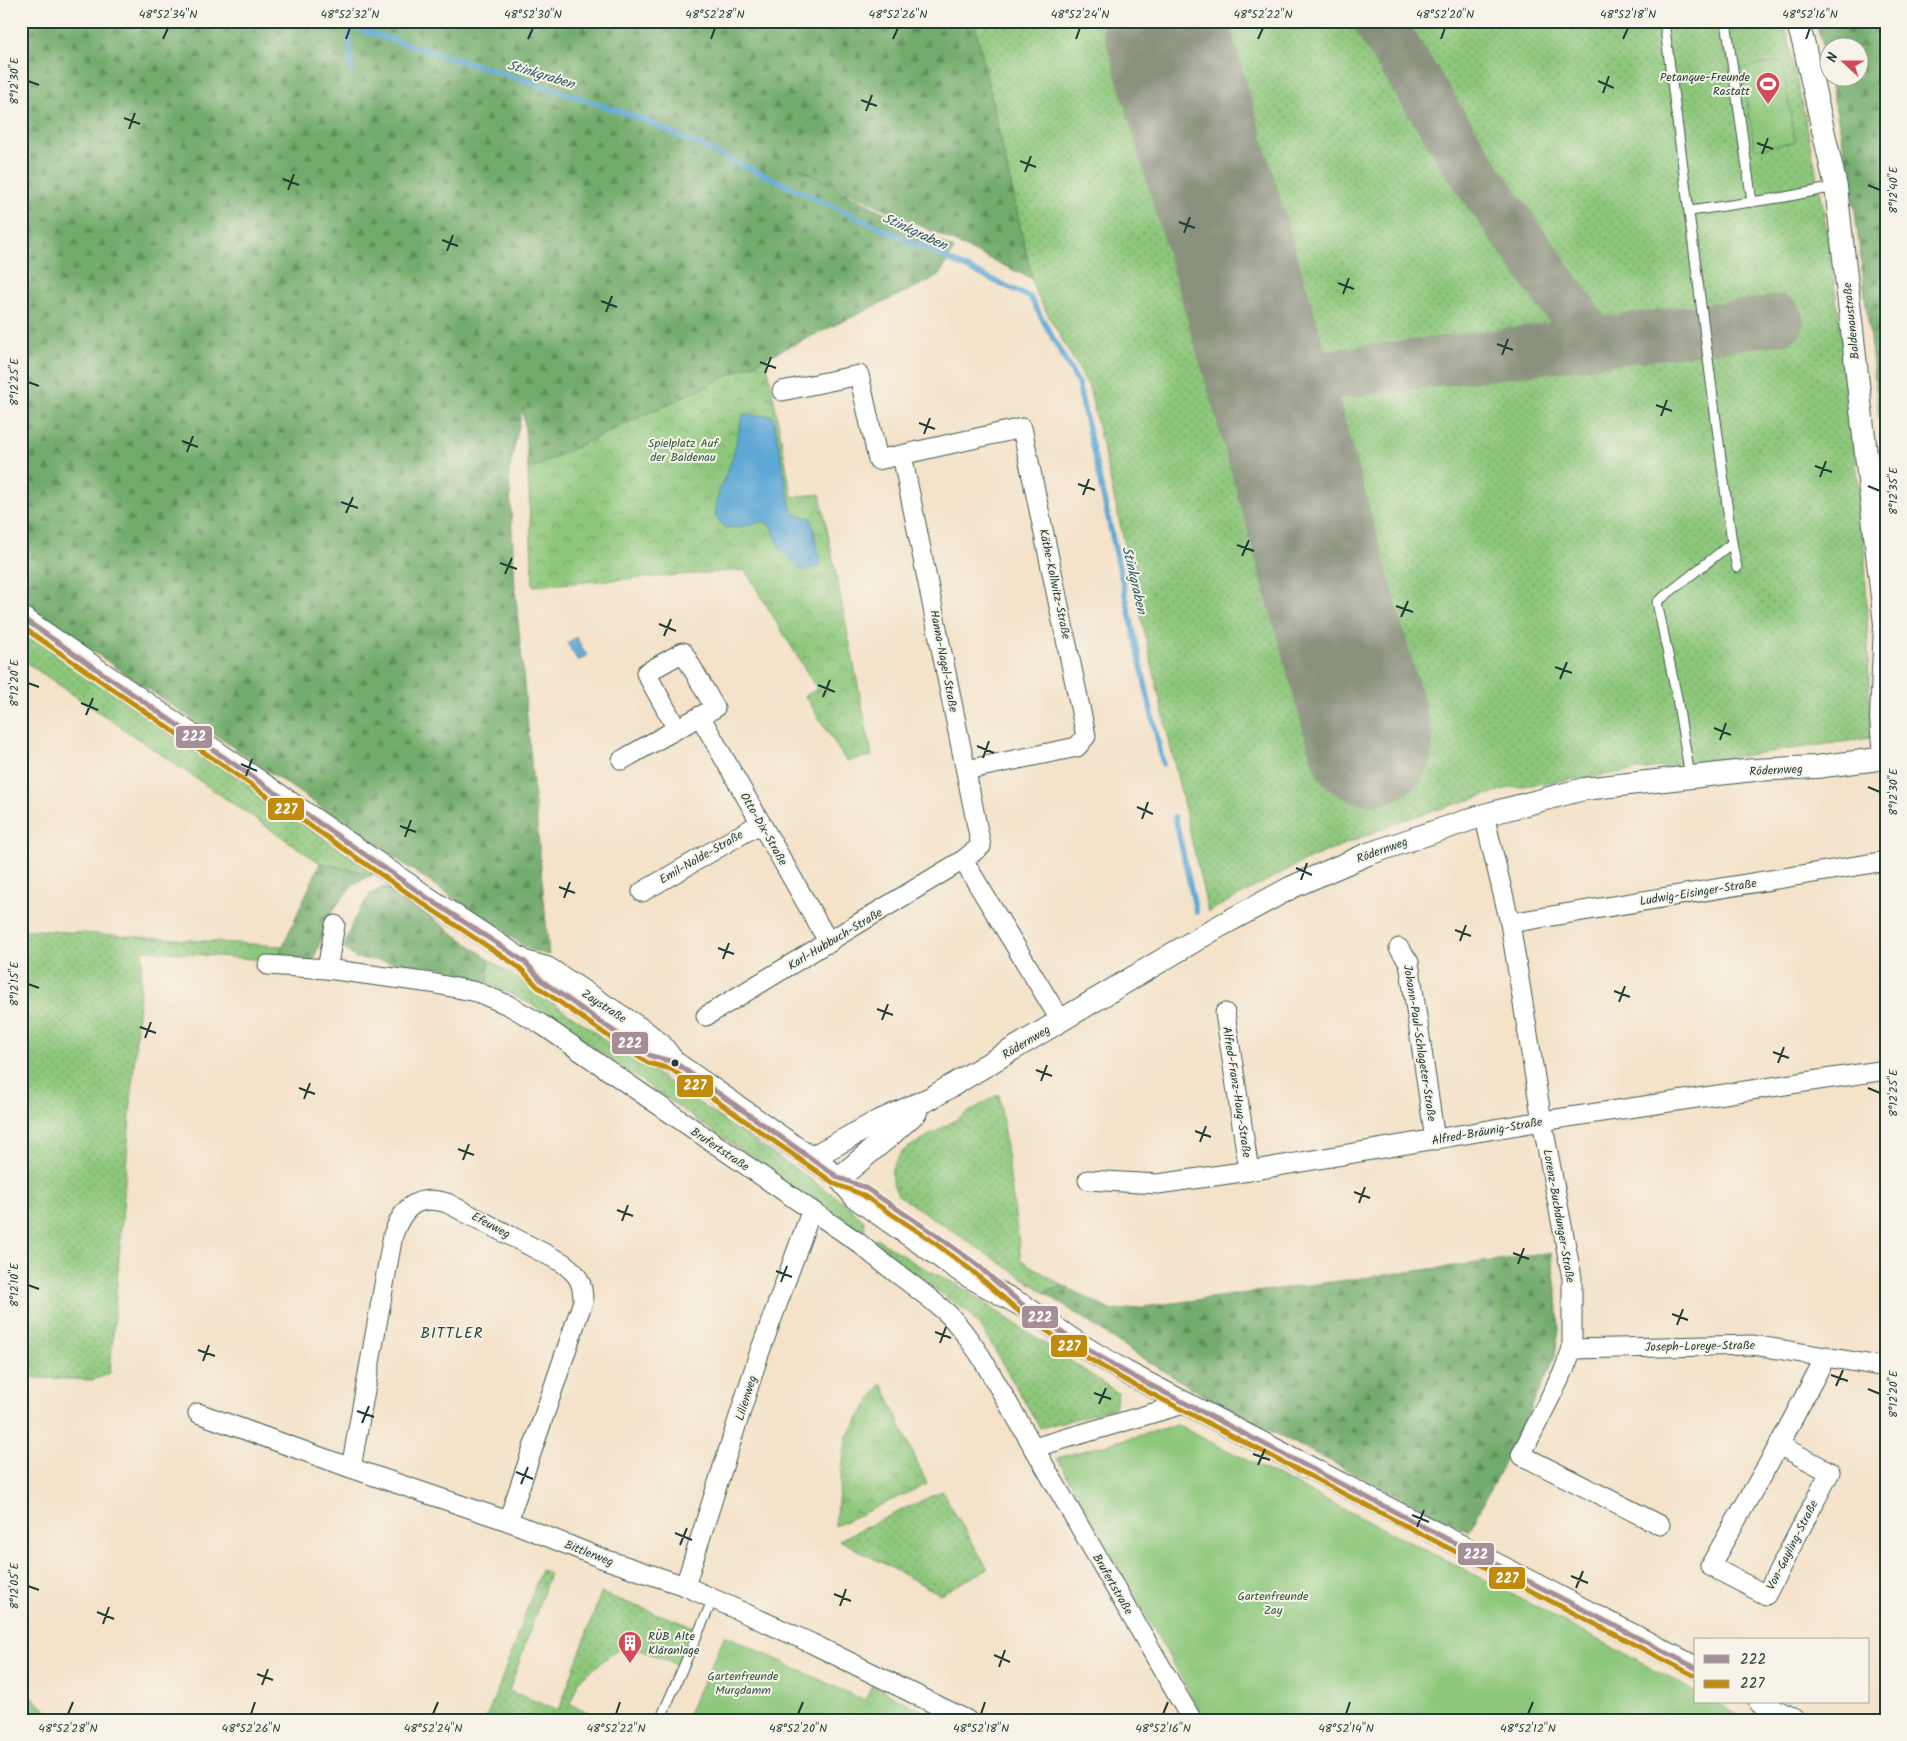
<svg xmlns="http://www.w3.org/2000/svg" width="1907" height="1741" viewBox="0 0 1907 1741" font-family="Kalam,sans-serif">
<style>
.grass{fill:url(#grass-dots);stroke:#568258}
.forest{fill:url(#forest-firs);stroke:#487450;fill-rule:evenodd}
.park{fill:url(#park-crowns);stroke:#568258}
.garden{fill:#8dc77c;stroke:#568258}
.water{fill:#5ea8d6;stroke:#3e7285}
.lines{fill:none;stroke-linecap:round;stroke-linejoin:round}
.stream{stroke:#5ea8d6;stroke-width:5.5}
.taxiway{stroke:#8a907e;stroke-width:50}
.runway{stroke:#8a907e;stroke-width:124}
.service-casing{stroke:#3f564a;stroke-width:11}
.minor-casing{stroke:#3f564a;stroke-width:21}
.tertiary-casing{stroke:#3f564a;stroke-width:24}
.service{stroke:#fff;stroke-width:9}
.minor{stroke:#fff;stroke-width:19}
.tertiary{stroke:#fff;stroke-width:22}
.bus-1-casing{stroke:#f7f3e8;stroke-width:9}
.bus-2-casing{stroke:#f7f3e8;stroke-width:9}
.bus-1{stroke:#a68e98;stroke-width:5}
.bus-2{stroke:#c18c0d;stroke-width:5}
.ticks{fill:none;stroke:#1f3d34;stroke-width:2}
.bus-dot{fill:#1f3d34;stroke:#f7f3e8;stroke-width:2}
.labels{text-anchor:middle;stroke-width:4;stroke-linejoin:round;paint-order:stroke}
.poi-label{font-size:12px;fill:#1f3d34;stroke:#f7f3e8;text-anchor:end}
.street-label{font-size:12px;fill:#1f3d34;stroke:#f7f3e8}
.park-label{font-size:12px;fill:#355942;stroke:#f7f3e8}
.water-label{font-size:14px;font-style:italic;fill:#325d65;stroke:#f7f3e8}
.quarter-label{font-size:15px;letter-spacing:1px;fill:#1f3d34;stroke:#f7f3e8}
.line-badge{stroke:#f7f3e8;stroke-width:2}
.badge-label{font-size:14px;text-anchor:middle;font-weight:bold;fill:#fff}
.neatline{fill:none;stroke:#1f3d34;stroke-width:2}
.ticks-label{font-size:12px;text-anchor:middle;fill:#1f3d34}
</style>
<defs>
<pattern id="grass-dots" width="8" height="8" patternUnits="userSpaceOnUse" patternTransform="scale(1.25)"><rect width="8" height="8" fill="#8dc77c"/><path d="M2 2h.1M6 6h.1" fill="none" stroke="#73a366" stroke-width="1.8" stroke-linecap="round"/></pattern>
<pattern id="forest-firs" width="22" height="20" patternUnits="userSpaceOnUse" patternTransform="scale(1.25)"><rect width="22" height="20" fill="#72ac6c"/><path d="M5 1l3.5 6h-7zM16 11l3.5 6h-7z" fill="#5d8d5a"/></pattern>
<pattern id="park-crowns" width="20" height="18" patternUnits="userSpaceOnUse" patternTransform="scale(1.25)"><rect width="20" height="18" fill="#8dc77c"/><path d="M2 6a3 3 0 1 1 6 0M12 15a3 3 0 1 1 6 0" fill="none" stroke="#73a366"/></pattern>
</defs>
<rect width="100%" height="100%" fill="#f7f3e8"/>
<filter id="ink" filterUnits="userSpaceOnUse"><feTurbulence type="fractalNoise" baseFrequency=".02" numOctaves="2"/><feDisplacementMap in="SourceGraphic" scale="10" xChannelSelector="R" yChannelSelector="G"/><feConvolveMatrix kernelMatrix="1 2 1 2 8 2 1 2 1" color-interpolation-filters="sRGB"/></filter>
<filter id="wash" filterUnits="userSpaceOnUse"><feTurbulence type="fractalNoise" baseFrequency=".0096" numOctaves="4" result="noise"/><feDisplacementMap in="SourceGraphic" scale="20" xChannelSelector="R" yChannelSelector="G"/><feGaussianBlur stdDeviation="1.12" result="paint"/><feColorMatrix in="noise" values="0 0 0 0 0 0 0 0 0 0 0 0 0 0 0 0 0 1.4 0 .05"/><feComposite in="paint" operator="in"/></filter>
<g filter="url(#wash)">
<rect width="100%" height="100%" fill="#f4e2c9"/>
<g class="grass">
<polygon points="974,21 1784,21 1821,194 1850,394 1865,557 1871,738 1509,788 1403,820 1306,860 1208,912 1089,387 1035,292"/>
<polygon points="21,626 375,874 320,863 21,659"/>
<polygon points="21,929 282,946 276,961 143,950 110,1373 93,1380 21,1377"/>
<polygon points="489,959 842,1201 864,1221 865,1229 861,1234 856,1231 533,1005 488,983"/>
<path d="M 999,1094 L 1021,1260 L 1064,1286 L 1044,1292 L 898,1195 C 888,1177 889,1167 903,1151 Z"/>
<polygon points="876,1238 916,1264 958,1285 1118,1393 1115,1408 1040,1428 983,1330 969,1313 872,1244"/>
<polygon points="942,1491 988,1569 940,1594 839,1540"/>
<polygon points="541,1570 550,1573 509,1691 559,1710 601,1593 694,1627 679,1665 624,1644 579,1680 570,1704 606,1720 485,1720 499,1686"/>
<polygon points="21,1687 57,1720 21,1720"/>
</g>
<g class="forest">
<polygon points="21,21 974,21 1032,279 799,168 954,249 939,276 528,470 523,407 509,472 515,587 549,955 528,949 21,602"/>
<path d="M 1815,21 L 1886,21 L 1886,476 L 1852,185 L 1821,40 ZM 1830,48 L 1860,48 L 1860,78 L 1830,78 Z"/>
<polygon points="320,863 375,874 353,884 328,917 312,965 276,961"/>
<polygon points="384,887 396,892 489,959 488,983 445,968 355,958 344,948 353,921 370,894"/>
<polygon points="1551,1253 1557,1295 1559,1329 1555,1356 1542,1386 1469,1532 1220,1405 1134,1353 1044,1292 1064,1286 1112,1311"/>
</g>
<g class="park">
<polygon points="766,358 792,497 820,494 872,756 846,761 805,696 817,689 745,570 533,586 528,470"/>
<polygon points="882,1383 927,1484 835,1526 846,1438"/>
</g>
<g class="garden">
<polygon points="1782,61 1795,142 1755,149 1741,68"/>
<polygon points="1177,1425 1489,1582 1696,1692 1696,1702 1716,1702 1749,1720 1205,1720 1057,1458"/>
<polygon points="725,1635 865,1701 872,1685 940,1720 685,1720"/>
</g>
<g class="water">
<path d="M 744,414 L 773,416 L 792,514 L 811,518 L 821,566 L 805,570 L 800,569 L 780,549 L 772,527 L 763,521 L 751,525 L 726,528 L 716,518 C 714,494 726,478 733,456 C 737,442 738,428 744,414 Z"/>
<polygon points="576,637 587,656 578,661 567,643"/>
</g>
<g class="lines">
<g class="stream">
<polyline points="331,21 524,80 640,118 1030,297 1078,383 1163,764"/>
<polyline points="349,26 351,72"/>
<polyline points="1175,817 1196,912"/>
</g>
<g class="taxiway">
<polyline points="1378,21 1482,185 1594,343"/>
<polyline points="1270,382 1779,320"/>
</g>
<polyline class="runway" points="1164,21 1270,382 1371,743"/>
</g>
</g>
<g filter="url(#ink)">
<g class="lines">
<defs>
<g id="service">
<polyline points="1664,21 1732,543 1737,568"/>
<polyline points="1726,21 1752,202"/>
<polyline points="1690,211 1785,197 1835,187"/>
<polyline points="1690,776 1677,698 1657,602 1732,543"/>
<polyline points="660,1720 713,1599"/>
</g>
<g id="minor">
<polyline points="782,391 859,375 878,460 1022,428 1086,736 1077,747 966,770"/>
<polyline points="902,455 981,846 963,860 1061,1021"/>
<polyline points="700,716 829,943"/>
<path d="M 622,760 C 653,742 684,725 715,708 L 683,652 L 646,673 L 677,729"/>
<polyline points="1484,815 1510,923 1542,1121 1572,1278 1572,1349 1564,1370 1521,1455 1660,1525"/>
<polyline points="642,892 761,823"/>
<polyline points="1510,923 1886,861"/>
<polyline points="1399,948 1409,962 1435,1140"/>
<path d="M 268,965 L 327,969 L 431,983 L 477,992 L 508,1005 L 541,1024 L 859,1243 C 888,1269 921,1289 949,1315 C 961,1327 970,1341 980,1355 L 1192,1720"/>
<polyline points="327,969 335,925"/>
<polyline points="1225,1013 1249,1171"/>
<polyline points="706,1016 963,860"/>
<polyline points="1088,1180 1158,1184 1249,1171 1542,1121 1886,1070"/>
<polyline points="1572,1349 1753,1345 1886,1367"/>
<polyline points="198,1413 351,1468 508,1521 601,1558 685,1586 811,1643 967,1720"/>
<polyline points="1779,1445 1830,1472 1766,1595 1710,1566 1779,1445 1826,1356"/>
<polyline points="1033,1448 1184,1404"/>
<path d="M 351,1468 L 393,1235 C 403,1207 417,1194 447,1203 L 563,1263 C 578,1274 583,1282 583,1301 L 508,1521"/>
<polyline points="685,1586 759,1354 811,1212"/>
</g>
<g id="tertiary">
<polyline points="1797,21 1804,45 1836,187 1885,624 1881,718 1884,758"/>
<polyline points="21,617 432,901 525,962 536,974"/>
<polyline points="525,962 547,968 645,1032 661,1045 674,1062 839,1178 856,1198 965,1274 1025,1307 1077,1343 1127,1373 1696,1668"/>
<polyline points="581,1008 651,1056 673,1062"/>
<polyline points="811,1158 875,1123 931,1098 1216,928 1292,887 1368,854 1484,815 1584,789 1754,770 1816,767 1886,758"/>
<polyline points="839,1178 888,1137 916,1112"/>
<polyline points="1760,1702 1793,1720"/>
</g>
</defs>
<use href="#service" class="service-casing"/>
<use href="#minor" class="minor-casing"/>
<use href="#tertiary" class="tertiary-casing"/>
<use href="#service" class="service"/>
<use href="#minor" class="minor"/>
<use href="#tertiary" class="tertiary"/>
<defs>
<polyline id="bus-1" points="21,617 432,901 525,962 542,981 635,1046 651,1056 674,1062 839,1178 864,1187 932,1232 976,1264 1025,1307 1077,1343 1127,1373 1696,1668"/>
<polyline id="bus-2" points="21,626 428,907 520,968 538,987 631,1052 648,1063 671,1069 835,1184 861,1194 928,1238 971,1270 1021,1313 1073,1349 1123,1379 1693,1675"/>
</defs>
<use href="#bus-1" class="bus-1-casing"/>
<use href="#bus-2" class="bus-2-casing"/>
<use href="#bus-1" class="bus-1"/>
<use href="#bus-2" class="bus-2"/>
</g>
</g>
<path class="ticks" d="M 163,39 L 168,28M 346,39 L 350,28M 528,39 L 533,28M 711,39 L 715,28M 893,39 L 898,28M 1076,39 L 1080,28M 1258,39 L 1263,28M 1441,39 L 1445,28M 1623,39 L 1628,28M 1806,39 L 1810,28M 28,81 L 39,85M 1598,81 L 1614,88M 1603,93 L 1609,76M 861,100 L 877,106M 866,111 L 872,95M 124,118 L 140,124M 129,129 L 135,113M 1757,143 L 1773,149M 1762,154 L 1768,138M 1020,161 L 1036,167M 1025,172 L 1031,156M 283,179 L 299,185M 1868,185 L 1880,190M 288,190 L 294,174M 1179,222 L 1195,228M 1184,233 L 1190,217M 442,240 L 458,246M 447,251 L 453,235M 1338,283 L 1354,289M 1343,294 L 1349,278M 601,301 L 617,307M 606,312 L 612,296M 1497,344 L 1513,350M 1502,355 L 1508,339M 760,362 L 776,368M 765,373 L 771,357M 28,382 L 39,386M 1656,405 L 1672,411M 1661,416 L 1667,400M 919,423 L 935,429M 924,434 L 930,418M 182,441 L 198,447M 187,452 L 193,436M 1815,466 L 1832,472M 1820,477 L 1826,461M 1078,484 L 1095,490M 1868,486 L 1880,491M 1083,495 L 1089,479M 341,502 L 358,508M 346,513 L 353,497M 1237,545 L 1254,551M 1242,556 L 1249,540M 500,563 L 517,569M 505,574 L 512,558M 1396,606 L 1413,612M 1401,617 L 1408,601M 659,624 L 676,631M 664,636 L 671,619M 1555,667 L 1572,673M 1560,679 L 1567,662M 28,683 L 39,687M 818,685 L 835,692M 823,697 L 830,680M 81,703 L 98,710M 86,715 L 93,698M 1714,728 L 1731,735M 1720,740 L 1726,723M 977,746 L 994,753M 983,758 L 989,741M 241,764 L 257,771M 246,776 L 252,759M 1868,787 L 1880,792M 1137,807 L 1153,814M 1142,819 L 1148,802M 400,826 L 416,832M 405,837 L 411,820M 1296,868 L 1312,875M 1301,880 L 1307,863M 559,887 L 575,893M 564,898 L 570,882M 1455,930 L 1471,936M 1460,941 L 1466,925M 718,948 L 734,954M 723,959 L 729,943M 28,984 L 39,988M 1614,991 L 1630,997M 1619,1002 L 1625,986M 877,1009 L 893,1015M 882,1020 L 888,1004M 140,1027 L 156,1033M 145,1038 L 151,1022M 1773,1052 L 1789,1058M 1778,1063 L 1784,1047M 1036,1070 L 1052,1076M 1041,1081 L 1047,1065M 299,1088 L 315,1094M 1868,1088 L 1880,1093M 304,1099 L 310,1083M 1195,1131 L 1211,1137M 1200,1142 L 1206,1126M 458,1149 L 474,1155M 463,1160 L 469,1144M 1354,1192 L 1370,1198M 1359,1203 L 1365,1187M 617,1210 L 633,1216M 622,1221 L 628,1205M 1513,1253 L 1529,1259M 1518,1264 L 1524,1248M 776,1271 L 792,1277M 781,1282 L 787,1266M 28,1285 L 39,1289M 1672,1314 L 1688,1320M 1677,1325 L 1683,1309M 935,1332 L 951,1338M 940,1343 L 946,1327M 198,1350 L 215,1356M 203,1361 L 209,1345M 1831,1375 L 1848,1381M 1836,1386 L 1843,1370M 1868,1389 L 1880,1394M 1094,1393 L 1111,1399M 1099,1404 L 1106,1388M 357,1411 L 374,1417M 362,1423 L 369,1406M 1253,1454 L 1270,1460M 1258,1465 L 1265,1449M 516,1472 L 533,1479M 521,1484 L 528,1467M 1412,1515 L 1429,1522M 1417,1527 L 1424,1510M 675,1533 L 692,1540M 680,1545 L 687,1528M 1571,1576 L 1588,1583M 28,1586 L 39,1590M 1576,1588 L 1583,1571M 834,1594 L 851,1601M 840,1606 L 846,1589M 97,1612 L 114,1619M 103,1624 L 109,1607M 994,1655 L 1010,1662M 999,1667 L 1005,1650M 257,1674 L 273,1680M 262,1685 L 268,1669M 68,1714 L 73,1702M 251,1714 L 255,1702M 433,1714 L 438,1702M 616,1714 L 620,1702M 798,1714 L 803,1702M 981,1714 L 985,1702M 1163,1714 L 1168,1702M 1346,1714 L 1350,1702M 1528,1714 L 1533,1702"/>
<defs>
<symbol id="stadium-pin" viewBox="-11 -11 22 30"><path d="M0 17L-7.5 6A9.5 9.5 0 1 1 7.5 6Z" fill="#d1495b" stroke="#f7f3e8"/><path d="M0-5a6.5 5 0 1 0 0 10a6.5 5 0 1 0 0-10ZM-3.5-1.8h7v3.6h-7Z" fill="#fff"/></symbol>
<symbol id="building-pin" viewBox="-11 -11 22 30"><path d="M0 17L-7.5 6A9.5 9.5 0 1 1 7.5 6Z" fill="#d1495b" stroke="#f7f3e8"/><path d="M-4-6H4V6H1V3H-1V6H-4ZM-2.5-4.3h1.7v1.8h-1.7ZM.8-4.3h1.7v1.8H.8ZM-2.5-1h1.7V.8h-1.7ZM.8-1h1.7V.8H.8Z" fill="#fff"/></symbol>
</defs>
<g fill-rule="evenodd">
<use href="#stadium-pin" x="1754" y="70" width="28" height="38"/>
<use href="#building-pin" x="616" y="1629" width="28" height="38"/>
</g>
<circle class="bus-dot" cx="675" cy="1063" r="4.5"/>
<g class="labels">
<g class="poi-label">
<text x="1750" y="81">Petanque-Freunde<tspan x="1750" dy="14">Rastatt</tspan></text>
<text x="648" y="1640" text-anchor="start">RÜB Alte<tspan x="648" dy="14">Kläranlage</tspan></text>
</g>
<g class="street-label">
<text transform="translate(1851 321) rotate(-96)" y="4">Baldenaustraße</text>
<text transform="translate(1055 584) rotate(78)" y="4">Käthe-Kollwitz-Straße</text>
<text transform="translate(944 661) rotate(79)" y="4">Hanna-Nagel-Straße</text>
<text transform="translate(1776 770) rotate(-3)" y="4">Rödernweg</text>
<text transform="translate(764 829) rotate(60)" y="4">Otto-Dix-Straße</text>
<text transform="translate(1382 850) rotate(-20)" y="4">Rödernweg</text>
<text transform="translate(701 857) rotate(-30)" y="4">Emil-Nolde-Straße</text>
<text transform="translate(1698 892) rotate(-9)" y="4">Ludwig-Eisinger-Straße</text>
<text transform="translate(835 939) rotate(-31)" y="4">Karl-Hubbuch-Straße</text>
<text transform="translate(604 1006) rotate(33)" y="4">Zaystraße</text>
<text transform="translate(1026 1042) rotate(-31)" y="4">Rödernweg</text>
<text transform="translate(1420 1043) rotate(81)" y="4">Johann-Paul-Schlageter-Straße</text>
<text transform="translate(1237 1092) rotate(81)" y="4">Alfred-Franz-Haug-Straße</text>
<text transform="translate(1487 1131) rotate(-10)" y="4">Alfred-Bräunig-Straße</text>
<text transform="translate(720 1149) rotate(34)" y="4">Brufertstraße</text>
<text transform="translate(1559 1216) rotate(80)" y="4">Lorenz-Buchdunger-Straße</text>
<text transform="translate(491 1225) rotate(28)" y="4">Efeuweg</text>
<text transform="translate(1700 1346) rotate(-1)" y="4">Joseph-Loreye-Straße</text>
<text transform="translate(746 1398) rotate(-73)" y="4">Lilienweg</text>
<text transform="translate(1792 1545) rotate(-63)" y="4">Von-Gayling-Straße</text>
<text transform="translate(589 1553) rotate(21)" y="4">Bittlerweg</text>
<text transform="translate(1113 1584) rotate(60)" y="4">Brufertstraße</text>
</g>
<g class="park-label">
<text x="683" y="447">Spielplatz Auf<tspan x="683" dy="14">der Baldenau</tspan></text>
<text x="1273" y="1600">Gartenfreunde<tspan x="1273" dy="14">Zay</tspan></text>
<text x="743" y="1680">Gartenfreunde<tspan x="743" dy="14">Murgdamm</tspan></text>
</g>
<g class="water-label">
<text transform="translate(541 74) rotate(17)" y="5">Stinkgraben</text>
<text transform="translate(915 231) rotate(25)" y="5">Stinkgraben</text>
<text transform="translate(1135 580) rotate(77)" y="5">Stinkgraben</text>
</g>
<g class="quarter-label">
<text x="452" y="1338">BITTLER</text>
</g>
</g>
<g class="line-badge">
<rect x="175" y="725" width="38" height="24" rx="5" fill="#a68e98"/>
<rect x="267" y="797" width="38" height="24" rx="5" fill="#c18c0d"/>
<rect x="611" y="1031" width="38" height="24" rx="5" fill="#a68e98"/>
<rect x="676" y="1074" width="38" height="24" rx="5" fill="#c18c0d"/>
<rect x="1021" y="1305" width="38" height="24" rx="5" fill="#a68e98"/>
<rect x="1050" y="1334" width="38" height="24" rx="5" fill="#c18c0d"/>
<rect x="1457" y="1542" width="38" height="24" rx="5" fill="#a68e98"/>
<rect x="1488" y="1566" width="38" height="24" rx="5" fill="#c18c0d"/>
</g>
<g class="badge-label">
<text x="194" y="741">222</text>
<text x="286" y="814">227</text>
<text x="630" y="1048">222</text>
<text x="695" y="1090">227</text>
<text x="1040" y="1322">222</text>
<text x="1069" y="1351">227</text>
<text x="1476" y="1559">222</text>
<text x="1507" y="1583">227</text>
</g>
<rect width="1907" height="1741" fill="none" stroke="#f7f3e8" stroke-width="55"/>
<rect x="1694" y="1638" width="175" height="65" fill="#f7f3e8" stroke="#a1aaa0"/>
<rect x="1704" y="1655" width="25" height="8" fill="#a68e98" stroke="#a1aaa0"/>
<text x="1740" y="1664" font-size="15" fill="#1f3d34">222</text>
<rect x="1704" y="1680" width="25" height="8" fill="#c18c0d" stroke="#a1aaa0"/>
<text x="1740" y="1688" font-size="15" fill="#1f3d34">227</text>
<g transform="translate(1844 62) rotate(291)"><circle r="24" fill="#f7f3e8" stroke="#a1aaa0"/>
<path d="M0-4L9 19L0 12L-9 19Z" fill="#d1495b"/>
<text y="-8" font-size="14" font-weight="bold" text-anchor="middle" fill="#1f3d34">N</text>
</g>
<rect x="28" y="28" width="1852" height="1686" class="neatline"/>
<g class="ticks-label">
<text x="168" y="18">48°52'34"N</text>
<text x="350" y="18">48°52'32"N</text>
<text x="533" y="18">48°52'30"N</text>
<text x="715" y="18">48°52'28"N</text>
<text x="898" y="18">48°52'26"N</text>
<text x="1080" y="18">48°52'24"N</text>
<text x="1263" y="18">48°52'22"N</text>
<text x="1445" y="18">48°52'20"N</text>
<text x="1628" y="18">48°52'18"N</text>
<text x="1810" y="18">48°52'16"N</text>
<text transform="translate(14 81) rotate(-90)" y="4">8°12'30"E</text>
<text transform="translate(1893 190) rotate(-90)" y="4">8°12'40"E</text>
<text transform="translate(14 382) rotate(-90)" y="4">8°12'25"E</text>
<text transform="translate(1893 491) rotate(-90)" y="4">8°12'35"E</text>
<text transform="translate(14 683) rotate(-90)" y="4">8°12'20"E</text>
<text transform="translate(1893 792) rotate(-90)" y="4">8°12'30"E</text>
<text transform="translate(14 984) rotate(-90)" y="4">8°12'15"E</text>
<text transform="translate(1893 1093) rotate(-90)" y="4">8°12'25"E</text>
<text transform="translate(14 1285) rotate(-90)" y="4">8°12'10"E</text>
<text transform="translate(1893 1394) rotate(-90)" y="4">8°12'20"E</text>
<text transform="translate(14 1586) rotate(-90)" y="4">8°12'05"E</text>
<text x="68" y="1732">48°52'28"N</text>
<text x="251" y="1732">48°52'26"N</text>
<text x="433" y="1732">48°52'24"N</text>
<text x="616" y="1732">48°52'22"N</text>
<text x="798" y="1732">48°52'20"N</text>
<text x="981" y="1732">48°52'18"N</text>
<text x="1163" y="1732">48°52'16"N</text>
<text x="1346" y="1732">48°52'14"N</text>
<text x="1528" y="1732">48°52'12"N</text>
</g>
</svg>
